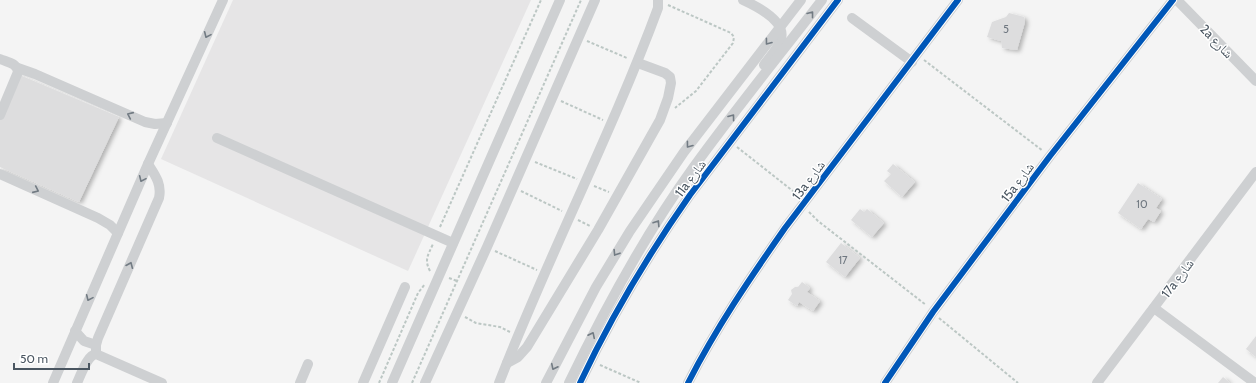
<svg xmlns="http://www.w3.org/2000/svg" width="1256" height="383" viewBox="0 0 1256 383" font-family="Cabin,'Noto Naskh Arabic',sans-serif">
<style>
.education{fill:#e6e5e6}
.building{fill:#ddddde;filter:url(#shadow)}
.lines{fill:none;stroke-linecap:round;stroke-linejoin:round}
.path{stroke:#bcc7c4;stroke-width:2;stroke-dasharray:3 2;stroke-linecap:butt}
.minor{stroke:#ced0d2;stroke-width:10}
.cycleway-casing{stroke:#fff;stroke-width:8}
.cycleway{stroke:#0057b8;stroke-width:6}
.oneway{stroke:#727b83}
.labels{text-anchor:middle;stroke-width:3;stroke-linejoin:round;paint-order:stroke}
.number-label{font-size:11px;fill:#707881}
.street-label{font-size:13px;fill:#4a5661;stroke:#fff}
</style>
<defs>
<filter id="shadow"><feDropShadow dx="3" dy="2" stdDeviation="2" flood-color="#0004"/></filter>
</defs>
<rect width="100%" height="100%" fill="#f4f4f4"/>
<polygon class="education" points="233,0 531,0 408,271 161,159"/>
<g class="building">
<polygon points="1009,13 1024,17 1025,22 1017,50 1002,48 1001,41 987,37 992,22 1006,17"/>
<polygon points="17,74 119,117 79,202 0,167 0,118"/>
<polygon points="893,164 915,182 902,197 884,181 891,174 887,171"/>
<polygon points="1138,183 1162,199 1156,208 1161,211 1154,222 1148,219 1141,229 1118,213"/>
<polygon points="860,209 864,212 867,209 884,223 872,237 851,220"/>
<polygon points="841,243 860,258 845,277 826,262"/>
<polygon points="802,282 810,288 807,292 820,301 813,311 799,302 797,306 788,300 792,294 791,290 795,287 798,287"/>
<polygon points="1256,336 1256,357 1246,349"/>
<polygon points="1223,377 1230,383 1218,383"/>
</g>
<g class="lines">
<g class="path">
<polyline points="668,5 731,33 734,37 733,43 696,91 675,108"/>
<polyline points="587,41 627,58"/>
<polyline points="924,60 1043,151"/>
<polyline points="561,101 603,120"/>
<polyline points="737,147 798,195"/>
<polyline points="535,162 577,179"/>
<polyline points="594,186 609,192"/>
<polyline points="521,191 562,211"/>
<polyline points="809,212 818,221 926,305"/>
<polyline points="578,220 590,226"/>
<polyline points="440,227 541,0"/>
<polyline points="495,251 537,270"/>
<path d="M 430,271 C 424,260 428,255 433,244"/>
<polyline points="449,278 457,281"/>
<polyline points="465,317 476,323 500,327 510,332"/>
<polyline points="939,318 1018,383"/>
<polyline points="600,365 641,383"/>
<polyline points="379,383 418,293 425,284"/>
<polyline points="412,383 581,0"/>
</g>
<g class="minor">
<path d="M 743,0 C 756,6 786,21 781,39 C 778,48 770,57 764,65"/>
<polyline points="1177,0 1256,81"/>
<polyline points="852,18 912,62"/>
<path d="M 0,59 C 7,62 17,63 18,72 L 0,115"/>
<polyline points="18,68 35,74 145,122 155,124 167,123"/>
<polyline points="217,138 453,243"/>
<polyline points="0,174 98,218 110,225 118,233"/>
<polyline points="1154,308 1255,383"/>
<polyline points="75,331 84,341 96,345"/>
<path d="M 96,354 L 96,345 L 98,338 L 159,198 C 162,184 155,175 148,164"/>
<polyline points="507,363 518,357 527,347 598,230 660,120 668,98 671,83 670,77 665,73 638,63"/>
<polyline points="53,383 148,164 223,0"/>
<path d="M 77,383 C 81,375 87,355 96,354 L 162,383"/>
<polyline points="300,383 308,364"/>
<polyline points="363,383 405,287"/>
<polyline points="392,383 560,0"/>
<polyline points="425,383 487,247 595,0"/>
<path d="M 499,383 C 548,256 611,135 658,8 L 658,0"/>
<polyline points="546,383 596,287 630,231 684,152 801,0"/>
<path d="M 569,383 C 605,308 644,236 693,168 C 734,111 779,56 822,0"/>
<path d="M 580,383 C 611,317 648,255 690,195 L 838,0"/>
<path d="M 688,383 C 716,328 750,278 785,228 L 958,0"/>
<polyline points="885,383 933,312 1050,156 1173,0"/>
<polyline points="1097,383 1256,172"/>
</g>
<defs>
<g id="cycleway">
<path d="M 580,383 C 611,317 648,255 690,195 L 838,0"/>
<path d="M 688,383 C 716,328 750,278 785,228 L 958,0"/>
<polyline points="885,383 933,312 1050,156 1173,0"/>
</g>
</defs>
<use href="#cycleway" class="cycleway-casing"/>
<use href="#cycleway" class="cycleway"/>
</g>
<defs><path id="oneway-chevron" d="M-2-3.5L2.5 0L-2 3.5" fill="none" stroke-width="1.6" stroke-linecap="round" stroke-linejoin="round"/></defs>
<g class="oneway">
<use href="#oneway-chevron" transform="translate(811 14) rotate(-52)"/>
<use href="#oneway-chevron" transform="translate(207 35) rotate(114)"/>
<use href="#oneway-chevron" transform="translate(768 42) rotate(127)"/>
<use href="#oneway-chevron" transform="translate(130 115) rotate(-156)"/>
<use href="#oneway-chevron" transform="translate(732 117) rotate(-53)"/>
<use href="#oneway-chevron" transform="translate(689 145) rotate(127)"/>
<use href="#oneway-chevron" transform="translate(142 179) rotate(114)"/>
<use href="#oneway-chevron" transform="translate(36 190) rotate(24)"/>
<use href="#oneway-chevron" transform="translate(657 223) rotate(-57)"/>
<use href="#oneway-chevron" transform="translate(616 253) rotate(122)"/>
<use href="#oneway-chevron" transform="translate(130 265) rotate(-67)"/>
<use href="#oneway-chevron" transform="translate(89 298) rotate(114)"/>
<use href="#oneway-chevron" transform="translate(592 335) rotate(-64)"/>
<use href="#oneway-chevron" transform="translate(554 367) rotate(116)"/>
</g>
<g class="labels">
<g class="number-label">
<text x="1006" y="33">5</text>
<text x="1142" y="208">10</text>
<text x="843" y="264">17</text>
</g>
<g class="street-label">
<text transform="translate(1217 41) rotate(46)" y="5">2a شارع</text>
<text transform="translate(690 178) rotate(-53)" y="5">11a شارع</text>
<text transform="translate(808 180) rotate(-53)" y="5">13a شارع</text>
<text transform="translate(1017 182) rotate(-53)" y="5">15a شارع</text>
<text transform="translate(1177 278) rotate(-53)" y="5">17a شارع</text>
</g>
</g>
<path d="M14 363v6h75v-6" fill="none" stroke="#4a5661" stroke-width="2"/>
<text x="20" y="363" font-size="12" fill="#4a5661" stroke="#ffffff" stroke-width="3" paint-order="stroke">50 m</text>
</svg>
